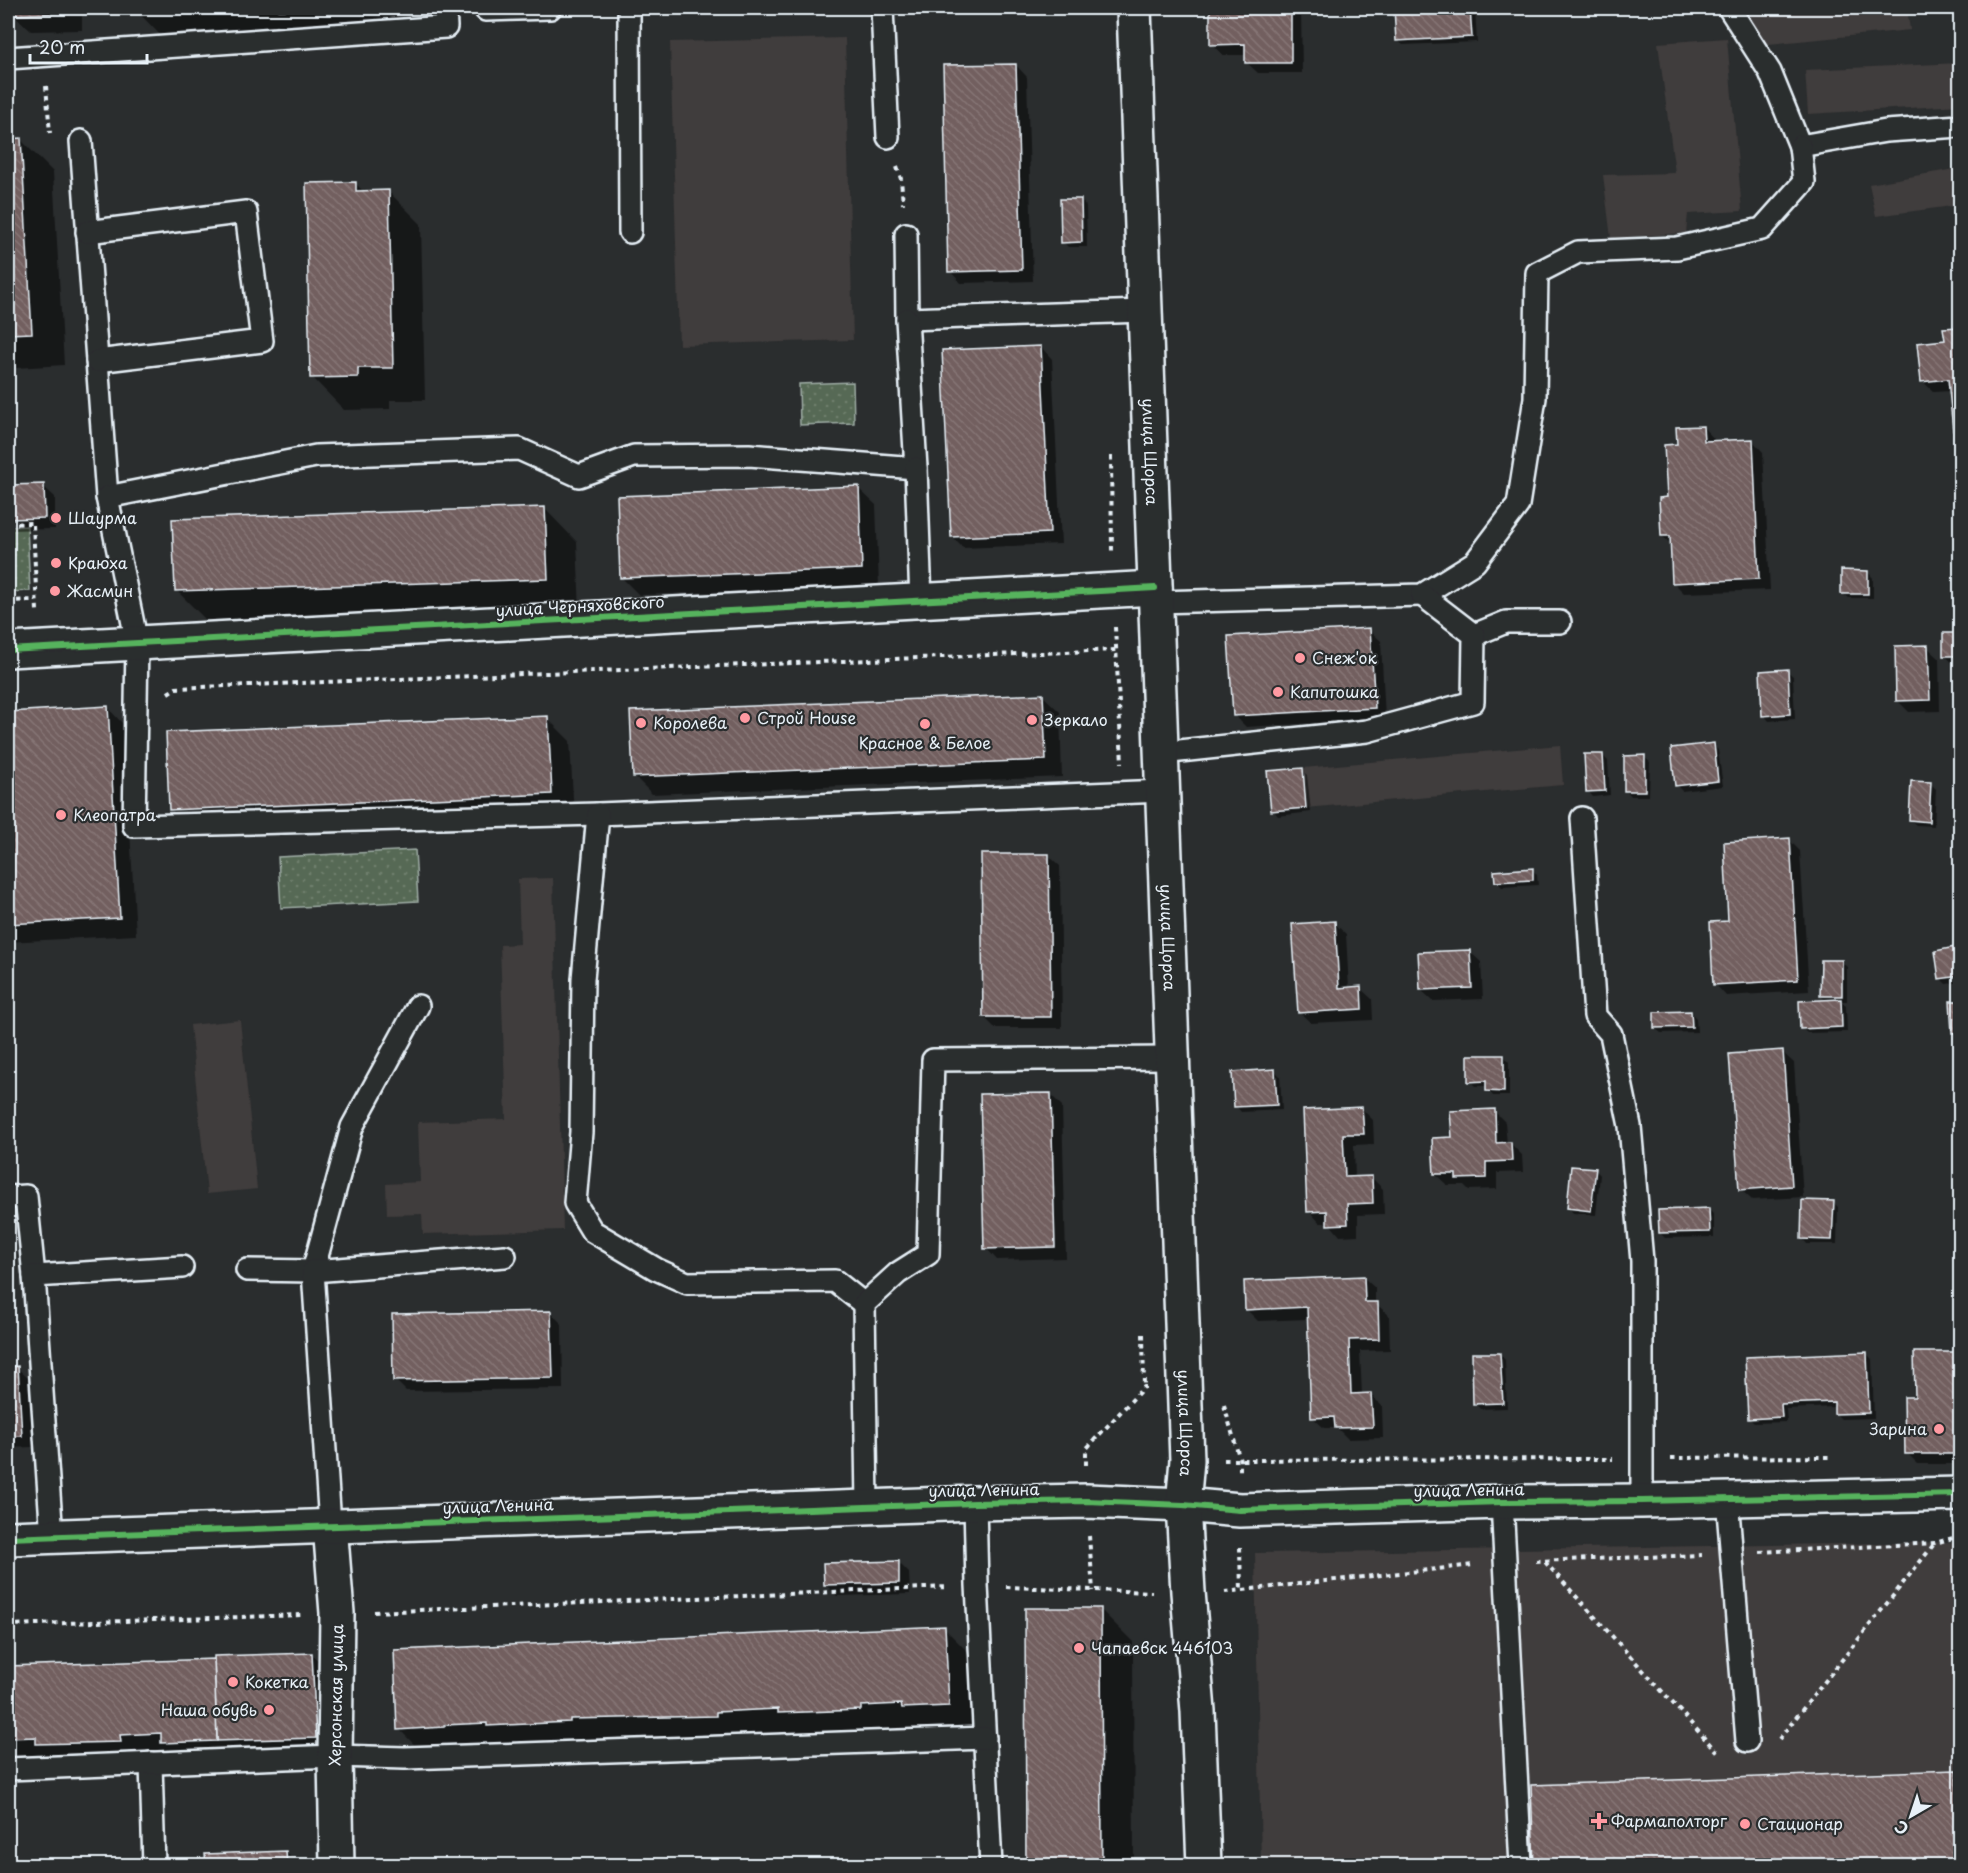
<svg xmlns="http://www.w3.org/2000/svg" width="1968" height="1873" viewBox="0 0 1968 1873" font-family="'Playpen Sans',sans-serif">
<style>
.built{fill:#403c3c}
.grass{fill:url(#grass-dots);stroke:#9fada6;stroke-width:1.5}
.shadow{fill:#0007}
.building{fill:url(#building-back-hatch);stroke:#e8f1f8;stroke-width:1.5}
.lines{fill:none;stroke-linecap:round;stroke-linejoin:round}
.service-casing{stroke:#e8f1f8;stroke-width:26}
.minor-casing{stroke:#e8f1f8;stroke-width:38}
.tertiary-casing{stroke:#e8f1f8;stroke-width:38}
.secondary-casing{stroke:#e8f1f8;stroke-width:38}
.path{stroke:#e8f1f8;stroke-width:4;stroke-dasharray:4.5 4.5;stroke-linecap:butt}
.service{stroke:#2a2d2e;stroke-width:21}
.minor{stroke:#2a2d2e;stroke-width:33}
.tertiary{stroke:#2a2d2e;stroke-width:33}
.secondary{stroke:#2a2d2e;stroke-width:33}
.cycleway-casing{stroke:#2a2d2e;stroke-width:10}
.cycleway{stroke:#56b35d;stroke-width:6}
.poi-dot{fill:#ff9aa2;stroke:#2a2d2e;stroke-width:2}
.labels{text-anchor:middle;stroke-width:4.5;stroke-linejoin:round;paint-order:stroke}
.street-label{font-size:16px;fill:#e8f1f8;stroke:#2a2d2e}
.poi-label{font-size:16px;fill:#e8f1f8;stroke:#2a2d2e;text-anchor:start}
</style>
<defs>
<pattern id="grass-dots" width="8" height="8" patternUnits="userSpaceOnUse" patternTransform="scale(1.5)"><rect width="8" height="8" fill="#566954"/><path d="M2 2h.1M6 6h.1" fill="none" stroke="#6e7f6d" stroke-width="1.8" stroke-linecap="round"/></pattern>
<pattern id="building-back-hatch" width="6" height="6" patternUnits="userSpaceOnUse" patternTransform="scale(1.5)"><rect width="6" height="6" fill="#725f5e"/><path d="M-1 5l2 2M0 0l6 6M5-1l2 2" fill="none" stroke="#867676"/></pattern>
</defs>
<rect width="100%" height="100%" fill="#2a2d2e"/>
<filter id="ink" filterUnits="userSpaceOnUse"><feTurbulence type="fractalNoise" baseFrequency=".0167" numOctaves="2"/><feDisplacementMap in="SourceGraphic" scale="12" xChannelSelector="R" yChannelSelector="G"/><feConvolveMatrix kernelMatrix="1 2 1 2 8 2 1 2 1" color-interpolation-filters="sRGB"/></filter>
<g filter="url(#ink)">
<g class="built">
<polygon points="1745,8 1907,8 1910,30 1768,44 1755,38"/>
<polygon points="845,38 853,340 679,345 670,42"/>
<polygon points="1727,38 1742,211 1688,214 1686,233 1611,238 1603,175 1675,173 1658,43"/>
<polygon points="1960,63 1960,105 1808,114 1805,70"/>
<polygon points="1960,168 1960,205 1876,216 1869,184"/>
<polygon points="1560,745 1563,785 1306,808 1303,768"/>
<polygon points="553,878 563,1230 423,1234 422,1214 387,1215 386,1184 420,1182 418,1122 506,1119 500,945 520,944 518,879"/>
<polygon points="240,1020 257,1189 207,1194 190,1025"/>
<polygon points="1960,1542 1960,1865 1261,1865 1255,1553"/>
</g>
<g class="grass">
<polygon points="853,382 854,423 800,425 799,384"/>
<polygon points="27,526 30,591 8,592 8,527"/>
<polygon points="415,850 418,901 281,908 278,857"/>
</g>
<g class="shadow">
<polygon points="8,8 82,8 82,30 31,31 17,18 8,18"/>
<polygon points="134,8 426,8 427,33 166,41"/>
<polygon points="1212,8 1301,8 1302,73 1258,73 1246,62 1246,55 1223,55 1212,44"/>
<polygon points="1395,8 1475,8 1477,42 1403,45 1397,40"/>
<polygon points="1016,65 1027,77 1033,281 961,283 950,271"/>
<polygon points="20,139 53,172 64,365 16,368 8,359 8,140"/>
<polygon points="355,183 364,192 389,192 421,224 425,400 390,400 390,409 344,410 312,377"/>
<polygon points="1081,200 1086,206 1087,247 1068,247 1063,242"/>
<polygon points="1960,328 1960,436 1955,430 1951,391 1934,392 1922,381 1946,342 1945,330"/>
<polygon points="1041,347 1052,359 1061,544 963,548 952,537"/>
<polygon points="1703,427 1714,439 1714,442 1752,440 1763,452 1770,590 1684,593 1673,582 1672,545 1662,536 1678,446"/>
<polygon points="43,486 55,497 55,529 8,530 8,487"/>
<polygon points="858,488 876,505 879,586 639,595 622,578"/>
<polygon points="545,509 577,542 580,611 209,623 176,590"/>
<polygon points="1868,572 1873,578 1873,598 1848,598 1842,593"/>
<polygon points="1369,630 1381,641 1385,719 1246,727 1234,715"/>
<polygon points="1945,635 1960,635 1960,667 1956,667 1945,655"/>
<polygon points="1927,647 1939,658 1940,711 1909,712 1897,700"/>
<polygon points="1787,671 1793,676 1795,719 1769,721 1764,715"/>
<polygon points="1042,695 1060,712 1062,777 652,794 635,777"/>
<polygon points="107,707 124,725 136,935 8,942 8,713"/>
<polygon points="547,718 570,741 574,817 193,832 171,809"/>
<polygon points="1713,745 1718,750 1723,786 1682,791 1676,785"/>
<polygon points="1602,755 1608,761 1610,795 1593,797 1588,791"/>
<polygon points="1644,757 1650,762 1649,796 1631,796 1626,790"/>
<polygon points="1302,770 1307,775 1311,812 1278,816 1273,810"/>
<polygon points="1931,784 1936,789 1934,826 1916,825 1910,820"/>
<polygon points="1789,840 1800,851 1809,991 1726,996 1715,984 1730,922"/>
<polygon points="1048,855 1060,866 1062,1028 995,1028 984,1017"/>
<polygon points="1532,869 1537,875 1538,885 1502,887 1497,882"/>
<polygon points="1334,923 1346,934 1349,989 1360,988 1372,999 1373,1020 1311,1023 1299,1012"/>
<polygon points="1960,948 1960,982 1946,984 1941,979 1936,952"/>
<polygon points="1469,951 1481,962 1483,999 1433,1001 1421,990"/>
<polygon points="1842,962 1847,967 1847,1001 1841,1001 1846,1006 1847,1032 1807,1033 1802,1028 1827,1002 1821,996"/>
<polygon points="1952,1002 1960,1002 1960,1037 1953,1032"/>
<polygon points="1691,1013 1696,1018 1697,1032 1661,1033 1655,1028"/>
<polygon points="1782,1052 1794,1063 1803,1197 1752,1200 1740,1189"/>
<polygon points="1504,1056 1509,1062 1509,1096 1493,1096 1488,1090 1488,1086 1475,1086 1470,1081"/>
<polygon points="1275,1071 1280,1076 1282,1110 1241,1112 1236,1106"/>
<polygon points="1050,1094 1062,1106 1066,1258 997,1260 986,1248"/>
<polygon points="1362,1109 1373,1120 1374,1144 1354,1145 1355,1179 1372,1178 1383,1189 1384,1214 1358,1215 1358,1235 1340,1236 1329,1223 1320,1223 1309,1211 1305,1111"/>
<polygon points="1494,1111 1505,1122 1507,1144 1511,1144 1522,1155 1523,1172 1497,1173 1497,1189 1469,1190 1464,1185 1447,1185 1435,1174 1453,1139"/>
<polygon points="1595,1169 1600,1175 1596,1215 1573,1213 1568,1207"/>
<polygon points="1833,1202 1838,1207 1837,1244 1807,1244 1802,1238"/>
<polygon points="1708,1209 1714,1215 1714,1237 1665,1238 1660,1233"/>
<polygon points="1363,1277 1375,1288 1375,1303 1389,1315 1390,1350 1360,1351 1362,1395 1371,1395 1382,1406 1383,1438 1348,1439 1337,1428 1324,1428 1312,1417 1309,1319 1258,1321 1246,1309"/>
<polygon points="551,1313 562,1324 563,1389 406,1391 395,1380"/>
<polygon points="1866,1353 1872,1359 1874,1418 1841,1419 1836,1414 1835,1407 1786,1409 1787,1422 1754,1423 1749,1418"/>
<polygon points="1960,1353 1960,1464 1918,1464 1907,1453 1916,1399 1915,1354"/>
<polygon points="1500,1354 1505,1360 1507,1408 1480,1409 1475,1403"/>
<polygon points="8,1368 17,1368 29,1379 33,1447 8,1448"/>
<polygon points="898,1562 909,1573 910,1594 837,1596 825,1584"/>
<polygon points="1100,1609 1133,1642 1134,1866 1028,1866"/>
<polygon points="944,1628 977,1661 980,1738 431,1762 399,1729"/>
<polygon points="312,1654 323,1666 326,1749 248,1752 249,1773 195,1775 186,1766 8,1772 8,1667 213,1660 216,1663"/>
<polygon points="1956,1772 1960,1776 1960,1866 1535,1866"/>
<polygon points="286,1852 299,1866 207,1866"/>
</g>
<g class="building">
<polygon points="11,8 66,8 66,13 12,15"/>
<polygon points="205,8 245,8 245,12 204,13"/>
<polygon points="278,8 317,8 317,9 279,10"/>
<polygon points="1210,8 1291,8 1291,63 1245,63 1245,44 1210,45"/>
<polygon points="1394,8 1470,8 1472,37 1396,41"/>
<polygon points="1016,64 1022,270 948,272 943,65"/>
<polygon points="21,138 32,333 8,334 8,139"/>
<polygon points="356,182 356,191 389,190 393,368 358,368 358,377 310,378 306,183"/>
<polygon points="1060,199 1081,199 1082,242 1061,243"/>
<polygon points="1960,327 1960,430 1953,431 1948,379 1921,382 1917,343 1945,340 1943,328"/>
<polygon points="1041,346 1050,533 951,537 942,350"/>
<polygon points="1703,426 1704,441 1753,439 1759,579 1672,583 1670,536 1661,536 1659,498 1667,497 1664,445 1677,444 1676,427"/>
<polygon points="44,484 45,518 8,519 8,485"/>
<polygon points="859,486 862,569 620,578 617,496"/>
<polygon points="545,507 548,579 175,591 172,519"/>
<polygon points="1841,570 1868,571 1868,594 1841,594"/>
<polygon points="1370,628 1375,708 1233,716 1228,636"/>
<rect x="1943" y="633" width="17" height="23"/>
<polygon points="1928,645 1930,700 1896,701 1895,646"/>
<polygon points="1788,669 1790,714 1762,716 1760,671"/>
<polygon points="1043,694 1046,760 633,777 630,711"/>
<polygon points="108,706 120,918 8,924 8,712"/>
<polygon points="548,716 552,794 169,810 166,732"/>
<polygon points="1714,743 1718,781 1675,786 1671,748"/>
<polygon points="1584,754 1603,754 1605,791 1586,792"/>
<polygon points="1645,755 1645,791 1624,791 1624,756"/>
<polygon points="1303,768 1306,808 1271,811 1267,771"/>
<polygon points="1911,781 1931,782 1929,822 1909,820"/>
<polygon points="1790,838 1798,980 1713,985 1710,922 1728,921 1724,842"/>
<polygon points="981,854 1049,854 1051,1017 983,1017"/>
<polygon points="1533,868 1533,880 1495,882 1494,871"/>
<polygon points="1335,921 1339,988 1361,986 1362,1009 1298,1013 1292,924"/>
<polygon points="1960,946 1960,976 1939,979 1935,951"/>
<polygon points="1470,950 1472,988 1420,990 1418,952"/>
<polygon points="1821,960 1842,960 1842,996 1820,996"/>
<polygon points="1841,999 1842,1027 1800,1029 1799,1001"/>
<polygon points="1950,1001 1960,1001 1960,1033 1952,1033"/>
<polygon points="1691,1011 1692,1027 1654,1028 1654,1012"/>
<polygon points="1783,1050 1792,1186 1739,1190 1729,1054"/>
<polygon points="1468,1055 1504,1055 1504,1092 1486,1091 1486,1081 1468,1082"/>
<polygon points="1275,1069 1277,1105 1234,1107 1232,1072"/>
<polygon points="1051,1093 1055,1247 984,1249 980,1094"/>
<polygon points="1362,1107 1364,1134 1343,1134 1345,1177 1372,1176 1373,1203 1347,1204 1348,1224 1327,1225 1327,1211 1307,1212 1303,1110"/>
<polygon points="1495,1109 1496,1143 1511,1142 1512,1161 1486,1162 1486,1178 1456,1179 1456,1174 1434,1174 1432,1138 1452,1137 1450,1111"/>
<polygon points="1571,1166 1596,1168 1591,1211 1567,1208"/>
<polygon points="1802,1200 1834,1201 1832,1240 1801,1239"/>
<polygon points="1709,1208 1710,1232 1659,1233 1658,1210"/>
<polygon points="1364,1276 1365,1302 1378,1302 1379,1339 1349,1340 1351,1394 1371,1393 1373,1427 1335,1428 1334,1417 1311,1418 1307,1307 1245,1310 1244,1281"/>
<polygon points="551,1311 553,1378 393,1381 392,1314"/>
<polygon points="1867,1352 1869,1413 1834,1414 1834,1402 1781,1404 1782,1417 1748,1419 1745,1357"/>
<polygon points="1914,1352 1960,1352 1960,1454 1905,1454 1904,1397 1915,1397"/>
<polygon points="1472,1353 1500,1353 1503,1403 1473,1404"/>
<polygon points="18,1366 22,1436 8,1437 8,1367"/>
<polygon points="899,1561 899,1583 824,1585 823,1563"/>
<polygon points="1025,1608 1101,1608 1102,1866 1026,1866"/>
<polygon points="945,1626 949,1706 902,1708 901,1704 861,1706 861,1710 778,1713 778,1709 716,1712 716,1716 570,1719 570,1722 487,1726 487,1723 444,1725 444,1727 397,1730 394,1650"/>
<polygon points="312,1653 316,1738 217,1741 214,1656"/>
<polygon points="214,1659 217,1741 161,1743 161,1733 120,1735 121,1742 36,1744 36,1737 8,1738 8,1666"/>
<polygon points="1956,1770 1960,1866 1886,1866 1886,1863 1820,1866 1534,1866 1531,1785"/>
<polygon points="286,1851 287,1866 206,1866 205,1854"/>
</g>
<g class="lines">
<defs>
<g id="service">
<polyline points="629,8 630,232"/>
<polyline points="882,8 888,137"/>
<polyline points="1729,8 1770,72 1800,146 1886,131 1960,126"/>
<polyline points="486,10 550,8"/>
<polyline points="8,58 446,27 445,8"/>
<polyline points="81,141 107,497"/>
<polyline points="87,232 246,212 262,341 97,361"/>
<polyline points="906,234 907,319 1144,311"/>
<polyline points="907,319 916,468 749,455 634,456 579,476 519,449 316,456 107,497 137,643 134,826 598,814 1163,791"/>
<polyline points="916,468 921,601"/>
<polyline points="1155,602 1422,595 1475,562 1518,505 1535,398 1537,273 1578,252 1677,248 1762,229 1804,182 1800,146"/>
<polyline points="1474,635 1506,622 1560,622"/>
<polyline points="1161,753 1367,731 1473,702 1474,635 1422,595"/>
<polyline points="598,814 583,979 581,1132 575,1203 592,1231 656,1269 687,1283 835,1281 864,1304"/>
<polyline points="1582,818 1595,1016 1611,1034 1630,1126 1642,1261 1642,1501"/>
<polyline points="8,1197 26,1196 34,1276"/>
<polyline points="247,1270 313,1271 352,1127 418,1006"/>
<polyline points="1727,1498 1747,1741"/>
<polyline points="1502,1502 1521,1866"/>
<polyline points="975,1503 977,1585 991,1866"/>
<polyline points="867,1506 864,1304 898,1273 928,1254 933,1060 1172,1058"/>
<polyline points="330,1525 313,1271 505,1256"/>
<polyline points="52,1537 34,1276 182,1267"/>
<polyline points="151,1763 154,1866"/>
<polyline points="8,1769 335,1756 405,1758 985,1738"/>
</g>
<g id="minor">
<polyline points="8,650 1155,588"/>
<polyline points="1183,1505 1240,1510 1502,1502 1642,1501 1960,1494"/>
<polyline points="330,1525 337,1613 335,1756 337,1866"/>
</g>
<polyline id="tertiary" points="8,1538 975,1503 1087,1501 1183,1505"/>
<g id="secondary">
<path id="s1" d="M 1134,8 L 1187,1460 L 1183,1505 L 1188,1592 L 1198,1711 L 1204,1866"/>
</g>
</defs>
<use href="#service" class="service-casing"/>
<use href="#minor" class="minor-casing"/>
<use href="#tertiary" class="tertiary-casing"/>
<use href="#secondary" class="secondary-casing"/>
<g class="path">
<polyline points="46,86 50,133"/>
<polyline points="897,167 901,179 903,204"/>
<polyline points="1111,456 1112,553"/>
<polyline points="8,524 33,523 37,611"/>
<polyline points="8,601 36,600"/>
<polyline points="1115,627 1122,763"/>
<polyline points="168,693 176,688 1116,650"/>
<polyline points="1143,1334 1144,1387"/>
<polyline points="1224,1405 1240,1460 1240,1474"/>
<polyline points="1671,1458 1832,1457"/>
<polyline points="1224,1460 1613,1459"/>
<polyline points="1086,1465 1086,1449 1144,1387 1146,1387"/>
<polyline points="8,1488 17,1488"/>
<polyline points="1089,1536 1093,1591"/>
<polyline points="1240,1547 1241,1592"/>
<polyline points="1760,1552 1935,1543 1960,1536"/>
<polyline points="1536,1561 1702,1555"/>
<polyline points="1545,1562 1717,1752"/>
<polyline points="1006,1587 1152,1592"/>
<polyline points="1225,1592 1474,1565"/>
<polyline points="374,1612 948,1587"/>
<polyline points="8,1625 301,1615"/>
<polyline points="1779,1739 1935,1543"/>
</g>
<use href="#service" class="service"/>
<use href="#minor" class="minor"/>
<use href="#tertiary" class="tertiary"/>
<use href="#secondary" class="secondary"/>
<defs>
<g id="cycleway">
<polyline points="8,650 1155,588"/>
<polyline points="8,1538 975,1503 1087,1501 1183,1505 1240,1510 1502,1502 1642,1501 1960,1494"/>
</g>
</defs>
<use href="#cycleway" class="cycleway-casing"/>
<use href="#cycleway" class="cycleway"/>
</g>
</g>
<g class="poi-dot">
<circle cx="56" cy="518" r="6"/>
<circle cx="56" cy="563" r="6"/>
<circle cx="55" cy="591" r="6"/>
<circle cx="1300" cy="658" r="6"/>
<circle cx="1278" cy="692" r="6"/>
<circle cx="745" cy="718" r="6"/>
<circle cx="1032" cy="720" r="6"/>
<circle cx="641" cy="723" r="6"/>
<circle cx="925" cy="724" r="6"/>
<circle cx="61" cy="815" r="6"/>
<circle cx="1939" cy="1429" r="6"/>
<circle cx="1079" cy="1648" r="6"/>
<circle cx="233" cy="1682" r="6"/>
<circle cx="269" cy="1710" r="6"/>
<path d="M1596 1812h6v6h6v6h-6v6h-6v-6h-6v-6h6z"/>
<circle cx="1745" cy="1824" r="6"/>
</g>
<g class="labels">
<g class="street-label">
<text dy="6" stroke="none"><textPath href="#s1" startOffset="444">улица Щорса</textPath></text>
<text transform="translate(580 606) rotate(-3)" y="6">улица Черняховского</text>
<text dy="6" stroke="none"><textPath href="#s1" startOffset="930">улица Щорса</textPath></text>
<text dy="6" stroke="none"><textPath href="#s1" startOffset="1416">улица Щорса</textPath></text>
<text transform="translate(984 1490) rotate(-1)" y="6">улица Ленина</text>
<text transform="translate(1469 1490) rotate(-1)" y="6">улица Ленина</text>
<text transform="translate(498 1506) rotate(-2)" y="6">улица Ленина</text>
<text transform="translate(336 1695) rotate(-89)" y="6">Херсонская улица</text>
</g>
<g class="poi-label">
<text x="68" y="524">Шаурма</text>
<text x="68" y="569">Краюха</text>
<text x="67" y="597">Жасмин</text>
<text x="1312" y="664">Снеж'ок</text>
<text x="1290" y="698">Капитошка</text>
<text x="757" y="724">Строй House</text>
<text x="1044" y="726">Зеркало</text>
<text x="653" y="729">Королева</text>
<text x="925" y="749" text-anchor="middle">Красное &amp; Белое</text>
<text x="73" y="821">Клеопатра</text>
<text x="1927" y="1435" text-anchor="end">Зарина</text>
<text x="1091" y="1654">Чапаевск 446103</text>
<text x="245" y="1688">Кокетка</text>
<text x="257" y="1716" text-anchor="end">Наша обувь</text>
<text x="1611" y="1827">Фармаполторг</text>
<text x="1757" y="1830">Стационар</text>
</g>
</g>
<rect width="1968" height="1873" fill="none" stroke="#2a2d2e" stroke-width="30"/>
<rect x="15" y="15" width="1938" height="1843" fill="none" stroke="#e8f1f8" stroke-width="2" filter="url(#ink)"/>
<g transform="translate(1911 1816) rotate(219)" stroke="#2a2d2e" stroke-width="4.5" paint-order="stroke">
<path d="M0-4.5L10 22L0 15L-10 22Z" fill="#e8f1f8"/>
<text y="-9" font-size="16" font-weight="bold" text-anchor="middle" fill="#e8f1f8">С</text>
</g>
<path d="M30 54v9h117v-9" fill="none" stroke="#e8f1f8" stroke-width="3"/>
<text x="39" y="54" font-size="18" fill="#e8f1f8" stroke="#2a2d2e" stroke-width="4.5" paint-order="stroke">20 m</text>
</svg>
